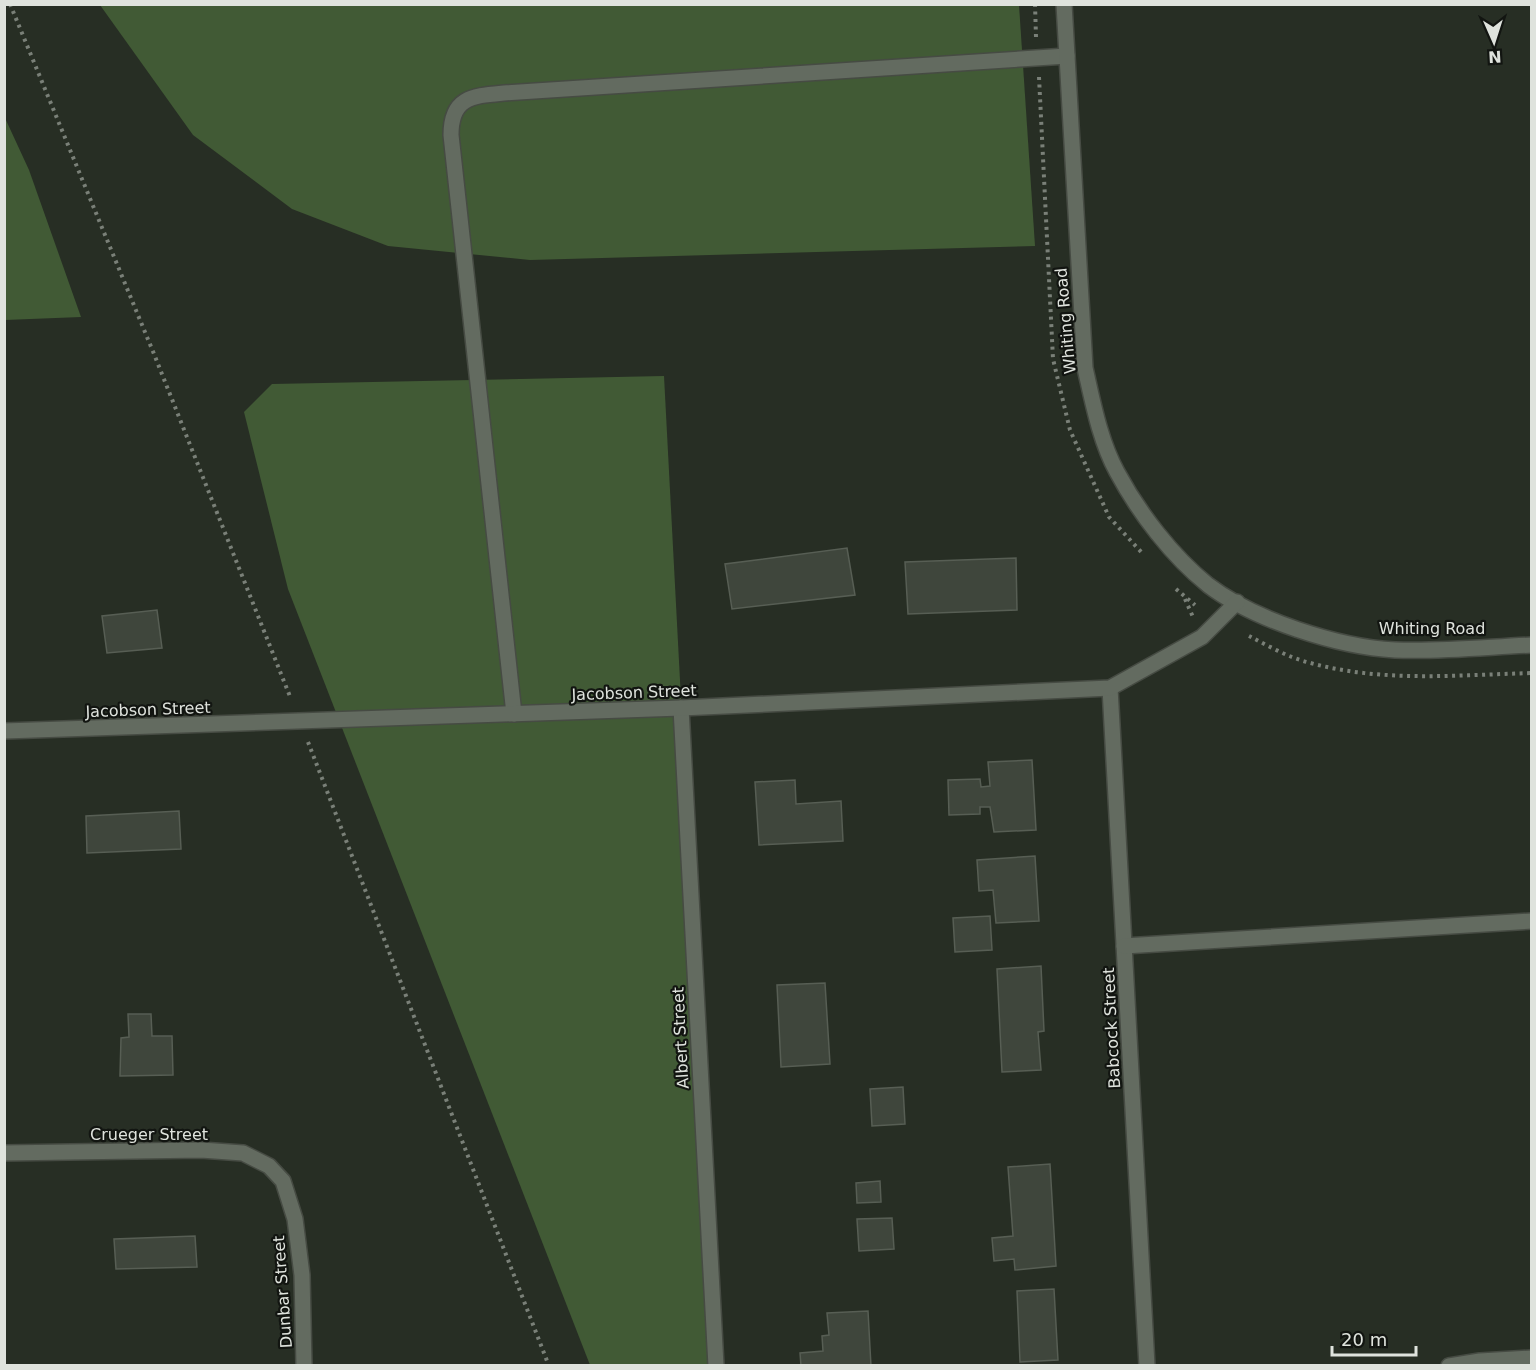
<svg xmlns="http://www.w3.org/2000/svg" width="1536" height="1370" viewBox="0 0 1536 1370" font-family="'DejaVu Sans',sans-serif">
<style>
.green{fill:#415a35}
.building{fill:#3f463c;stroke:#575e54;stroke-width:1.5}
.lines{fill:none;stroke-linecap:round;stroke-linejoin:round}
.lane-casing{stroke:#464b43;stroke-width:18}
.street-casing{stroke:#464b43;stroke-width:18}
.path{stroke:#7a8078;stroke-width:4;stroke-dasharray:3 4.5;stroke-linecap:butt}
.lane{stroke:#636b60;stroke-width:15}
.street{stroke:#636b60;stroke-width:15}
.labels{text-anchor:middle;stroke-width:4.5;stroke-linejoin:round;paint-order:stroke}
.street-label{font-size:16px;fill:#dfe3dd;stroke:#121511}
</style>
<rect width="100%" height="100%" fill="#272e24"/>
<g class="green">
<polygon points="100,5 1019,5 1035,246 530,260 388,246 292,209 193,135"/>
<polygon points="5,118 29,170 81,317 5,320"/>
<polygon points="664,376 716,1365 590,1365 288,589 244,412 272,384"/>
</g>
<g class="building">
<polygon points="847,548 855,595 732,609 725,564"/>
<polygon points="1016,558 1017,610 908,614 905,562"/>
<polygon points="157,610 162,648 107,653 102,616"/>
<polygon points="1032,760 1036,830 994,832 990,807 980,807 980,814 949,815 948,780 980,779 981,787 990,786 988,762"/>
<polygon points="795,780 796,804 841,801 843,841 759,845 755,782"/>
<polygon points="179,811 181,849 87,853 86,816"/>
<polygon points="1035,856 1039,921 996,923 993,890 979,891 977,860"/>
<polygon points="990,916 992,950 955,952 953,918"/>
<polygon points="1041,966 1044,1031 1038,1032 1041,1070 1002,1072 997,969"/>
<polygon points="825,983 830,1064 781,1067 777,985"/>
<polygon points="128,1014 151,1014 152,1036 172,1036 173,1075 120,1076 121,1038 129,1037"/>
<polygon points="903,1087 905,1124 872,1126 870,1089"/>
<polygon points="1050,1164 1056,1266 1015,1270 1014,1259 994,1261 992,1238 1013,1236 1008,1167"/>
<polygon points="880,1181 881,1202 857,1203 856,1183"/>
<polygon points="892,1218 894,1249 859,1251 857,1219"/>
<polygon points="195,1236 197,1267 116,1269 114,1239"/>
<polygon points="1054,1289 1058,1360 1020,1362 1017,1291"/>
<polygon points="868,1311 871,1366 801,1366 800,1353 823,1351 822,1336 829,1335 827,1313"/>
</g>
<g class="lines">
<defs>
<path id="lane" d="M 514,714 L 451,135 C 451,97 472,96 504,93 L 1067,56"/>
<g id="street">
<path d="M 1064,4 L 1085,368 C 1093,403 1100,441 1117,472 C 1139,513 1172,556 1208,585 C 1254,620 1338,647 1395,650 C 1440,652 1487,647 1532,645"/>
<polyline points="1110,688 1147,1366"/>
<polyline points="681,708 716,1366"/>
<polyline points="4,731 681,708 1110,688 1202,637 1237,602"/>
<polyline points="1124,946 1532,921"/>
<polyline points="4,1153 201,1150 243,1153 269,1166 283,1181 295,1219 302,1275 304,1366"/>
<polyline points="1449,1366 1480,1361 1532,1358"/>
</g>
</defs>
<use href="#lane" class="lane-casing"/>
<use href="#street" class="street-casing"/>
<g class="path">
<polyline points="10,4 154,354 291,699"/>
<polyline points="1035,4 1036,37"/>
<polyline points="1039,77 1053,359 1070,430 1109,517 1144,555"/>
<polyline points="1176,589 1195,605"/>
<polyline points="1185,599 1193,617"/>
<path d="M 1249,636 C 1267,645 1287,657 1307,662 C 1380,683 1457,675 1532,673"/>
<polyline points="308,742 549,1366"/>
</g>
<use href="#lane" class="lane"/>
<use href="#street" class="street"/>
</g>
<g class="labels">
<g class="street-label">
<text transform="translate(1065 321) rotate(-95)" y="6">Whiting Road</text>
<text x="1432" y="634">Whiting Road</text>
<text transform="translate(634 692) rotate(-2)" y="6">Jacobson Street</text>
<text transform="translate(148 709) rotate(-2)" y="6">Jacobson Street</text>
<text transform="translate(1111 1028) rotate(-93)" y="6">Babcock Street</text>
<text transform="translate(680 1038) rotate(-93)" y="6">Albert Street</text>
<text x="149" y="1140">Crueger Street</text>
<text transform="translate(282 1292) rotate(-94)" y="6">Dunbar Street</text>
</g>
</g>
<rect width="1536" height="1370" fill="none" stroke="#dfe3dd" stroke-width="12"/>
<g transform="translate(1494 42) rotate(177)" stroke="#121511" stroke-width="4.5" paint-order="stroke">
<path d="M0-4.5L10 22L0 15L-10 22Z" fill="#dfe3dd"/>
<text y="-9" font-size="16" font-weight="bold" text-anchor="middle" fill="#dfe3dd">N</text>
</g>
<path d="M1332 1346v9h84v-9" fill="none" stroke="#dfe3dd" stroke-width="3"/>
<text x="1341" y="1346" font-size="18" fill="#dfe3dd" stroke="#121511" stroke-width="4.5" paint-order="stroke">20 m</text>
</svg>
